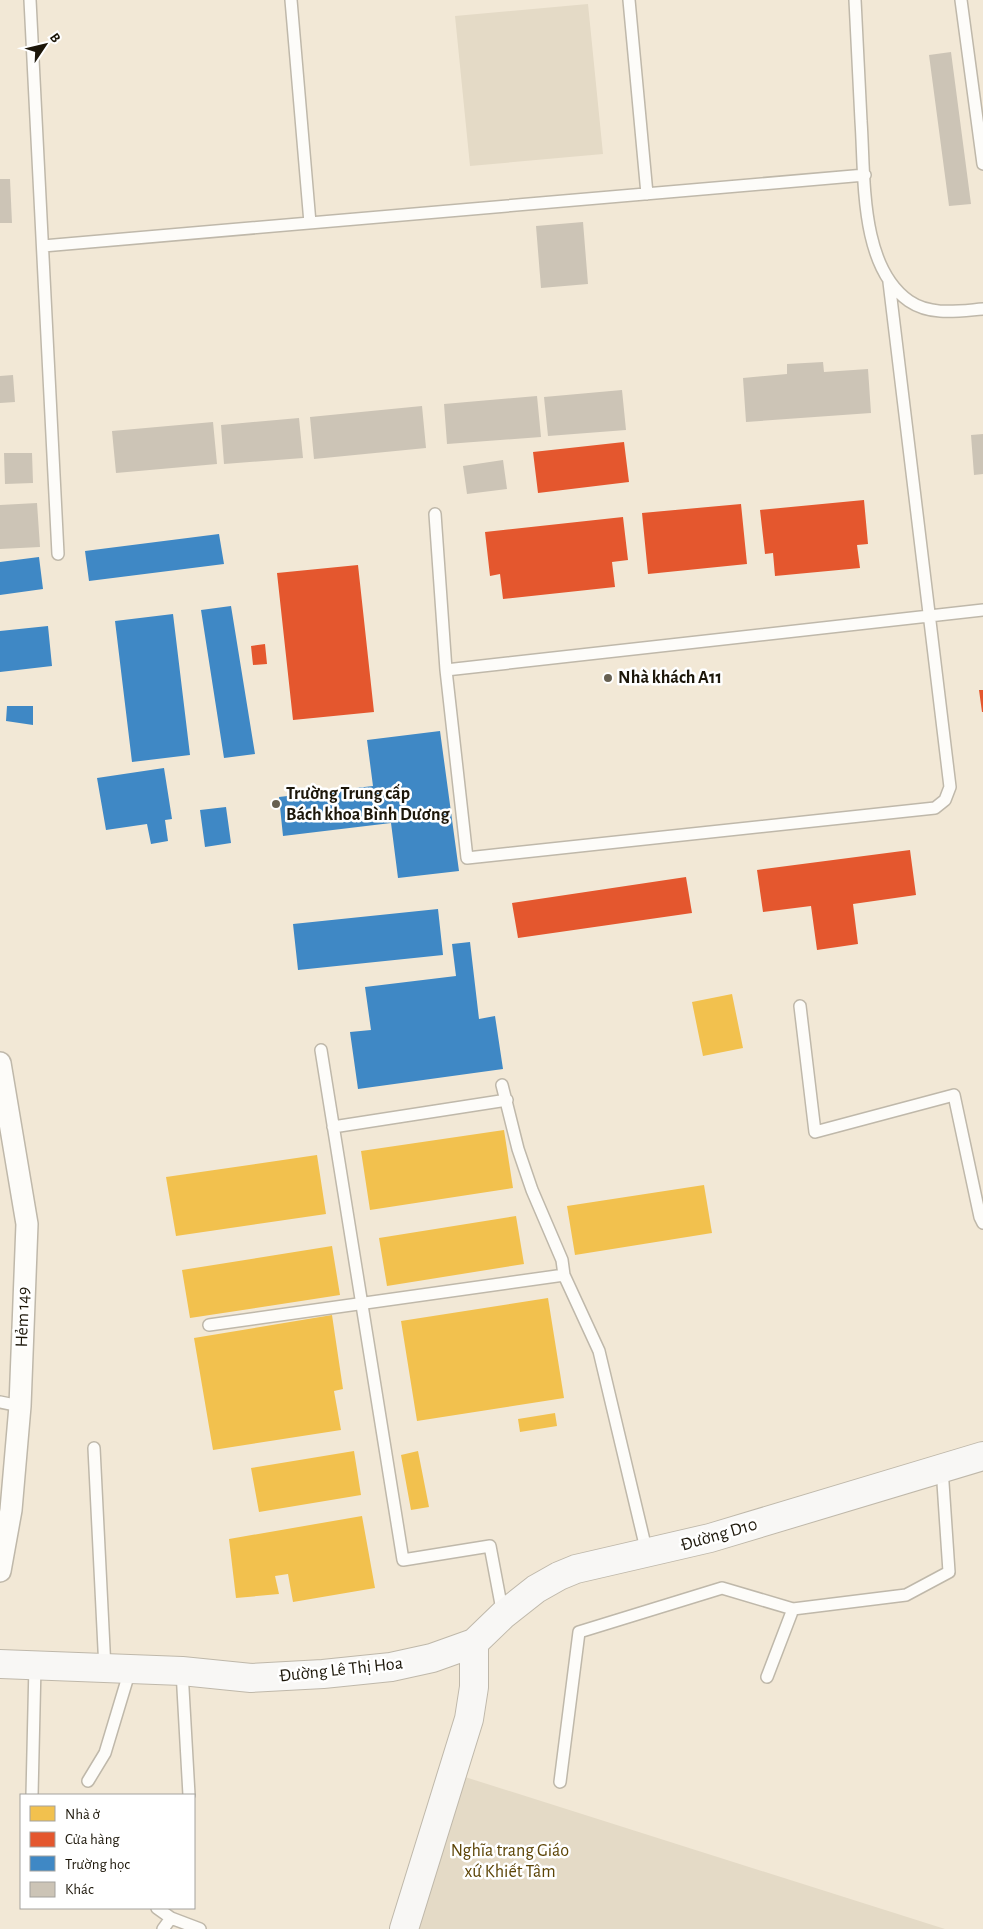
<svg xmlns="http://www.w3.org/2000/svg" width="983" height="1929" font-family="'Alegreya Sans',sans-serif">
  <rect width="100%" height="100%" fill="#f2e8d6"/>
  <path fill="#e4dac6" d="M588,4l15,150 -133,12 -15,-150z
    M465,1777l480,152h-526z"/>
  <path fill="#f2c14e" d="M732,994l11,54 -40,8 -11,-54z
    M504,1130l9,58 -143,22 -9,-59z
    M317,1155l9,59 -150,22 -10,-59z
    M704,1185l8,48 -137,22 -8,-49z
    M516,1216l8,48 -137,22 -8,-48z
    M332,1246l8,49 -150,23 -8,-48z
    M548,1298l16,100 -147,23 -16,-100z
    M332,1315l11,74 -9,2 7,39 -128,20 -19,-112z
    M555,1413l2,13 -37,6 -2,-13z
    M354,1451l7,44 -102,17 -8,-44z
    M418,1451l11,56 -18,3 -10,-55z
    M362,1516l13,72 -82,14 -5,-28 -13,2 4,18 -43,4 -7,-59z"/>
  <path fill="#e4572e" d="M624,442l5,40 -91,11 -5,-41z
    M864,500l4,44 -11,1 3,23 -85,8 -2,-23 -8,1 -5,-44z
    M741,504l6,60 -99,10 -6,-61z
    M623,517l5,43 -16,2 3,25 -112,12 -3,-25 -10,2 -5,-44z
    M358,565l16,147 -81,8 -16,-147z
    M265,644l2,20 -14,1 -2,-19z
    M979,690h4v22h-1z
    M910,850l6,45 -63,9 5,40 -41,6 -6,-44 -48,6 -6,-42z
    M686,877l6,36 -174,25 -6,-35z"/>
  <path fill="#3f88c5" d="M219,534l5,30 -135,17 -4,-30z
    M39,557l4,32 -43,6v-33z
    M231,606l24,148 -31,4 -23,-148z
    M173,614l17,141 -58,7 -17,-141z
    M48,626l4,40 -52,6v-41z
    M7,706h26v19l-27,-4z
    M440,731l19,140 -61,7 -7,-55 -108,13 -4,-39 94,-11 -6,-46z
    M164,768l8,51 -7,1 3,21 -17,3 -4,-20 -41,6 -9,-52z
    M226,807l5,36 -26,4 -5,-37z
    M438,909l5,46 -145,15 -5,-46z
    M470,942l9,77 16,-3 8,53 -145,20 -8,-57 21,-2 -6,-43 91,-11 -4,-32z"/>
  <path fill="#ccc4b6" d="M951,52l20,152 -22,2 -20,-151z
    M0,179h10l2,44h-12z
    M583,222l5,62 -47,4 -5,-62z
    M823,362l1,10 44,-3 3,44 -125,9 -3,-44 44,-4v-10z
    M13,375l2,27 -15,1v-27z
    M622,390l4,40 -78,6 -4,-39z
    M537,396l4,41 -94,7 -3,-40z
    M422,406l4,42 -112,11 -4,-42z
    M299,418l4,40 -79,6 -3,-39z
    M213,422l4,42 -101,9 -4,-42z
    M983,434v40l-9,1 -3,-40z
    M4,453h28l1,30 -28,1z
    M503,460l4,29 -40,5 -4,-28z
    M37,503l3,44 -40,2v-44z"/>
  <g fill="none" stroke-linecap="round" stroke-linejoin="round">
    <g stroke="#bfb8aa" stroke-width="14">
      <path id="lane" d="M30,0l28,554
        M291,0l19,223
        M629,0l18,194
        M855,0c2,40 4,81 6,121 4,55 -2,145 48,180 22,15 49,10 74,8
        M961,0l22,164
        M43,246l822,-71
        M435,514l11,156 21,188 468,-50 10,-8 5,-13 -61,-505
        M446,670l537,-60
        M800,1006l15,126 139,-37 26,122 3,6
        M321,1050l82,510 87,-14 13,69
        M502,1085l16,64 14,41 30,70 2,15 35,76 48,202
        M333,1127l174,-27
        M209,1325l355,-50
        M0,1402l20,4
        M94,1448l11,221
        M182,1671l7,124
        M767,1677l26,-68 113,-14 43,-23 -7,-104
        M88,1781l17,-28 25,-83
        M560,1782l19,-150 143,-44 71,21
        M32,1795l3,-130
        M157,1908l14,10
        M163,1929l8,-11 29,11"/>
    </g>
    <g stroke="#bfb8aa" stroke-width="24">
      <path id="street" d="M0,1063l27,161 -7,182 -9,104 -11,61"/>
    </g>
    <g stroke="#bfb8aa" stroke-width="30">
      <path id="secondary" d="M0,1664l182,7 69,7 72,-4 68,-7 41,-9 42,-15 29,-28 33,-26 23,-13 17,-7 134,-31 273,-82
        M404,1929l65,-210 5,-32v-44"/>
    </g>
    <use href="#lane" stroke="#fdfcf9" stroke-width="11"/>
    <use href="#street" stroke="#fdfcf9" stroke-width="21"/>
    <use href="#secondary" stroke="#f8f7f5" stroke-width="28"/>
  </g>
  <g fill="#676051" stroke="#fff" stroke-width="2">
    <circle cx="608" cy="678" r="5"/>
    <circle cx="276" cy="804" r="5"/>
  </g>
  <g text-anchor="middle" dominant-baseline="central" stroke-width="5" stroke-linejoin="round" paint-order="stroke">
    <g font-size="18" font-weight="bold" fill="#1c1609" stroke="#fff" text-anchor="start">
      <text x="618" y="678">Nhà khách A11</text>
      <text x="286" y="794">Trường Trung cấp<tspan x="286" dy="21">Bách khoa Bình Dương</tspan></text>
    </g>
    <g font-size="18" fill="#1c1609" stroke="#fff">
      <text transform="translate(23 1317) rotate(-88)">Hẻm 149</text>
      <text transform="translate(719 1535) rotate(-16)">Đường D10</text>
      <text transform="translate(341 1670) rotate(-6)">Đường Lê Thị Hoa</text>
    </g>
    <g font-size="18" fill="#5c4406" stroke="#fff">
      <text x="510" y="1851">Nghĩa trang Giáo<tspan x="510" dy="21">xứ Khiết Tâm</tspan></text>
    </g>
  </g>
  <rect x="20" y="1794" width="175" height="115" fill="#ffffff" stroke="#a4a29d"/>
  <rect x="30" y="1806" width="25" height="15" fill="#f2c14e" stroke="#a4a29d"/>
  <text x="65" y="1819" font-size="15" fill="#1c1609">Nhà ở</text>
  <rect x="30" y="1832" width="25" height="15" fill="#e4572e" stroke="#a4a29d"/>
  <text x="65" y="1844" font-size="15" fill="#1c1609">Cửa hàng</text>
  <rect x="30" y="1856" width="25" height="15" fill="#3f88c5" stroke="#a4a29d"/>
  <text x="65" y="1869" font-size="15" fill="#1c1609">Trường học</text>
  <rect x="30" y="1882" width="25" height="15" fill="#ccc4b6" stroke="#a4a29d"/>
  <text x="65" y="1894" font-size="15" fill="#1c1609">Khác</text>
  <g transform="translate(45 45) rotate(55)" stroke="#ffffff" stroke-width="4" paint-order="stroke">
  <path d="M0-4L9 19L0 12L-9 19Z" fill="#1c1609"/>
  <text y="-8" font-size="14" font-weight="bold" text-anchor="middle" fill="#1c1609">B</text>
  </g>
</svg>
